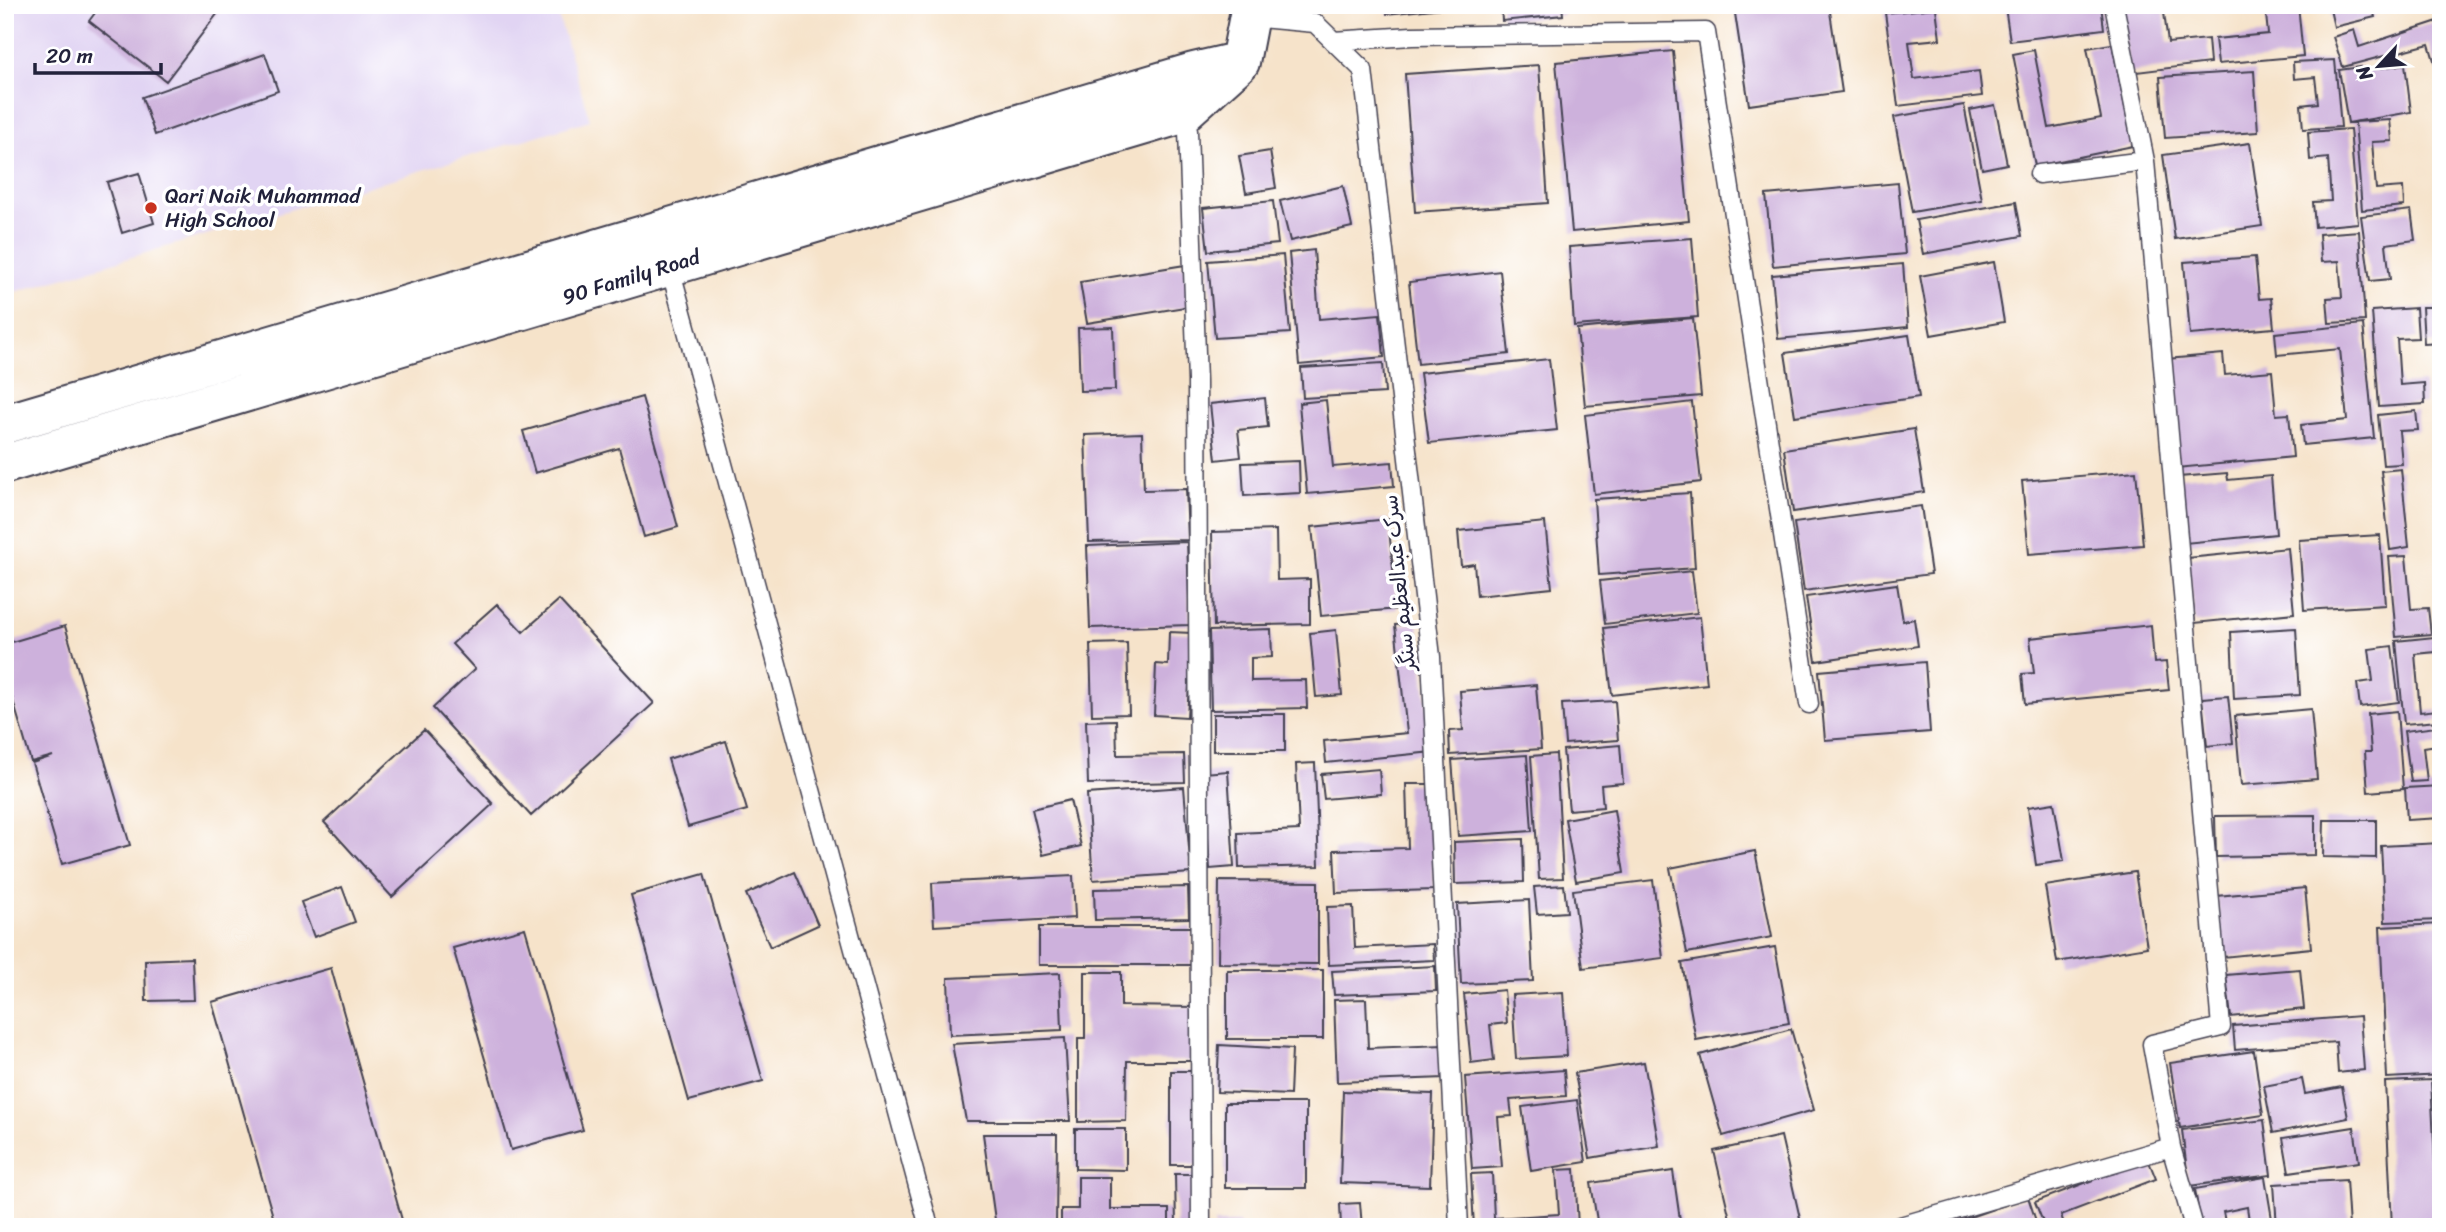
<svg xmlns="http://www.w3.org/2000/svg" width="2446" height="1232" font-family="Sriracha,'Playpen Sans Arabic',sans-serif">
  <rect width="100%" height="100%" fill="#fff"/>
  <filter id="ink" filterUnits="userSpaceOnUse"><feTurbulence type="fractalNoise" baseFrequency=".0143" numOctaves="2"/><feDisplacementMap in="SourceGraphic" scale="14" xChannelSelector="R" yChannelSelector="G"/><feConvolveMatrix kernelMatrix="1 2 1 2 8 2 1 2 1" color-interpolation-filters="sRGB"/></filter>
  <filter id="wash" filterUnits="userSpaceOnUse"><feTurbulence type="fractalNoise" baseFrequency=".00686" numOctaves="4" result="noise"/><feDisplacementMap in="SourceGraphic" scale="28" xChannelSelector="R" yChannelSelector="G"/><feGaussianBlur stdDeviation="1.57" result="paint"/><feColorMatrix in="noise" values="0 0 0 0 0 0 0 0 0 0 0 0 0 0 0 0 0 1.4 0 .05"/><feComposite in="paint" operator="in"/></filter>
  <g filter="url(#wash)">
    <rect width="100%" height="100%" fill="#f6e3ca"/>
    <path fill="#e1d4f3" d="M5,5h550l35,115 -585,175z"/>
    <g id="blocks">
      <path fill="#cdb1dc" d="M101,5h123l-58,76 -77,-60z
        M1386,5h65v2l-64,7z
        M1501,5h61l1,10 -61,6z
        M1749,5h80l13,87 -93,13 -15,-98z
        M2022,5h79l3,24 -94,12 -5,-34z
        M2121,5h42l5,38 40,-4 2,24 -81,10z
        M2265,5h33l5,51 -85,8 -3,-25 53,-5z
        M2329,5h43l3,12 -41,10z
        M1936,8l4,31 -31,3 5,37 65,-8 3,25 -84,10 -13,-93z
        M2441,20v46l-5,1 -7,-23 -86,23 -10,-30 21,-7 5,17z
        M2112,44l21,102 -98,20 -22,-112 21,-4 15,78 52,-10 -14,-70z
        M1673,51l16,170 -117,11 -16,-170z
        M265,54l13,37 -123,44 -13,-38z
        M2335,60l6,67 -38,2 -2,-24 17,-2 -3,-26 -21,2 -1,-17z
        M2405,64l6,48 -63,11 -9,-53 22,-3v4z
        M1539,65l9,138 -133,9 -10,-138z
        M2254,71l4,61 -93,6 -5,-61z
        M1964,105l18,95 -70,12 -18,-95z
        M1995,105l12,59 -25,5 -12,-59z
        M2390,120l2,21 -20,1 4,47 27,-2 1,19 -42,4 -7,-88z
        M2350,129l8,94 -43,4 -2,-25 18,-1 -3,-43 -18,2 -2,-28z
        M2250,143l12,83 -87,13 -12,-84z
        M1270,151l6,37 -30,5 -7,-37z
        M139,173l15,50 -32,10 -15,-51z
        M1898,183l7,71 -132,12 -7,-71z
        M1343,186l9,41 -62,14 -10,-40z
        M1273,201l5,43 -70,7 -5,-43z
        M2016,202l6,34 -99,18 -7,-34z
        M2411,210l4,30 -29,4 4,35 -20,2 -9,-65z
        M2359,231l6,90 -36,2 -2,-25 15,-1 -3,-36 -18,1 -2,-28z
        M1692,238l6,79 -124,9 -5,-79z
        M1314,250l5,69 61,-5 4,43 -85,8 -10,-112z
        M1283,255l7,78 -75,5 -7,-77z
        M2255,257l4,42 12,-1 3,30 -84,7 -6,-73z
        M1994,262l10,60 -73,13 -11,-59z
        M1903,264l5,63 -130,12 -6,-64z
        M1185,265l6,41 -104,17 -7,-41z
        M1500,271l9,83 -91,10 -9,-82z
        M2422,307h19v36l-17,1z
        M2416,308l2,30 -21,1 3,46 24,-2 1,21 -46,3 -7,-96z
        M1693,318l8,78 -116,10 -8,-77z
        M2363,324l11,114 -71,7 -2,-20 46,-5 -7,-71 -63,6 -2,-22z
        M1113,327l2,63 -35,1 -2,-63z
        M1909,335l10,62 -124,19 -10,-63z
        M2223,354l2,21 47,-4 4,44 13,-1 4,43 -116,11 -10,-109z
        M1549,359l8,71 -128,13 -9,-70z
        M1383,363l2,30 -82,5 -2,-30z
        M642,397l36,130 -34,10 -25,-89 -84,25 -12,-42z
        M1265,398l3,29 -30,3 3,27 -25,3 -6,-56z
        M1326,400l7,67 59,-5 2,24 -87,8 -8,-91z
        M1692,402l9,80 -107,12 -9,-79z
        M2416,411l2,19 -19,1 3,33 -19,1 -5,-50z
        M1914,429l10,63 -131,20 -9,-63z
        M1142,433l2,57 42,-1 2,51 -99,2 -4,-107z
        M1299,461l1,32 -56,3 -2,-33z
        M2401,469l8,78 -19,3 -9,-79z
        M2136,471l7,74 -114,9 -7,-73z
        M2227,473l1,7 43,-4 5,58 -91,9 -6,-66z
        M1690,493l5,75 -96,7 -5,-76z
        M1921,506l10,68 -127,17 -10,-68z
        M1388,519l9,90 -76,7 -9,-89z
        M1545,522l7,66 -75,8 -3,-32 -13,2 -3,-35z
        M1276,530l1,50 33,-1v45l-96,2 -2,-94z
        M2380,535l5,70 -81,5 -5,-70z
        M1187,542l3,83 -100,3 -3,-82z
        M2288,548l6,65 -99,10 -7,-65z
        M2406,556l5,53 17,-1 3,26 -35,3 -7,-80z
        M1692,571l5,42 -92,11 -5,-43z
        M1897,584l6,37 11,-2 4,27 -102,15 -10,-64z
        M559,600l95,103 -123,113 -98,-108 42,-39 -23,-25 45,-40 26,28z
        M1700,617l7,67 -95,11 -8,-67z
        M1418,623l14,129 -106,11 -2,-22 83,-8 -12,-108z
        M2151,625l3,38 12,-1 3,28 -144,14 -3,-30 12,-1 -4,-35z
        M65,626l65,219 -68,19 -30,-101 21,-7 -22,6 -26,-89v-29z
        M2296,628l4,67 -66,4 -3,-67z
        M1271,629l1,28 -21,1v23l55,-1 1,28 -96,2 -2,-79z
        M1336,630l6,65 -26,2 -6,-64z
        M1169,632l23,1 -5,84 -33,-2 2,-51 12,1z
        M2434,637l2,15 -21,2 5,58 17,-2 1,11 -34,3 -8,-83z
        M1127,643l2,71 -37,1 -2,-71z
        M2392,646l7,56 -39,5 -3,-24 16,-2 -4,-32z
        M1925,662l5,70 -105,8 -6,-69z
        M1536,685l5,64 -91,6 -1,-24 14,-1 -3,-39z
        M2228,696l5,47 -26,3 -5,-48z
        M1615,701l3,39 -53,4 -3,-40z
        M2311,709l6,70 -76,6 -6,-69z
        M2397,711l6,78 -35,3 -3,-40h6l-3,-38z
        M1213,714h72v37h-72z
        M1116,720l1,35 67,-1 1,28 -97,2 -2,-63z
        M2436,727l2,18 -15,2 4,34 -16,1 -7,-51z
        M424,730l69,74 -101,93 -68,-75z
        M726,741l21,69 -59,17 -20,-68z
        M1620,745l3,38 -22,2 2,22 -34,3 -6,-60z
        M1556,754l7,124 -24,1 -8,-123z
        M1527,755l5,76 -74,5 -6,-76z
        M1315,763l4,103 -80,2 -1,-35 61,-3 -3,-66z
        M1379,769l2,25 -57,5 -3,-25z
        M1228,771l6,96 -24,2 -6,-96z
        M1406,784h25l3,106 -98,3 -2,-43 74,-2z
        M2441,786v32l-34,2 -2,-32z
        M1184,787l7,86 -98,7 -6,-86z
        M1070,800l11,46 -38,9 -11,-46z
        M2054,803l10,58 -28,4 -8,-58z
        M1614,810l10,63 -48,8 -11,-62z
        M2315,815v40l-99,2 -1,-41z
        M2324,820h52v38l-53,-1z
        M1523,839l1,43 -69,2 -1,-42z
        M2441,843v77l-56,2 -4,-76z
        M1755,851l17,86 -85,16 -17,-85z
        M795,872l23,53 -48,22 -24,-53z
        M2135,872l12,75 -90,15 -12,-76z
        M704,874l59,207 -74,20 -58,-206z
        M1073,876l2,42 -141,8 -2,-43z
        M1653,880l10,78 -80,10 -10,-78z
        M1219,881l99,1v82l-100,-1z
        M1564,885l3,27 -30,2 -3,-27z
        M342,887l13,35 -41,15 -13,-35z
        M1188,887l1,31 -94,2 -1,-31z
        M2305,888l6,60 -88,9 -6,-61z
        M1529,900l4,81 -72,3 -4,-80z
        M1353,906l2,42 78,-4 1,16 -105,5 -2,-58z
        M2441,924v151l-54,3 -7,-151z
        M1039,927h152v38h-152z
        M525,928l58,202 -72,20 -58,-202z
        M1775,947l14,76 -93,17 -14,-77z
        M192,958l2,42 -48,1 -1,-41z
        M1435,966l1,25 -102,4 -2,-24z
        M331,968l73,259h-128l-64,-225z
        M2300,969l4,40 -73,8 -5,-42z
        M1227,970h96v69h-96z
        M1085,972h36v34l75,1 1,54h-70l-1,60 -48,1v-84h7z
        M1060,973l2,57 -112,5 -2,-57z
        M1504,990l3,33 -17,2 4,35 -23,3 -7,-69z
        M1563,992l4,64 -51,3 -4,-64z
        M1366,999l2,49 76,-3 1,33 -108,4 -3,-82z
        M2360,1016l4,54 -26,3 -2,-31 -101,8 -2,-24z
        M1791,1029l23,81 -91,26 -23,-81z
        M1065,1038l5,83h-104l-14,-77z
        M1219,1045l73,4 -2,46 -73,-3z
        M2254,1051l9,64 -83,13 -10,-65z
        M1644,1062l15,84 -69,12 -15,-85z
        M1564,1070l2,26 -56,4 2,16 -14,1 4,50 -30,2 -7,-92z
        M1171,1071h26l1,94h-27z
        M2302,1079l3,15 37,-7 6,31 -75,15 -9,-47z
        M2431,1080l7,147h-46l-7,-145z
        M1343,1091l90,3 -3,92 -90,-3z
        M1577,1100l9,62 -55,9 -9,-64z
        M1225,1103h81v85h-81z
        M2264,1120l7,55 -82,11 -7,-56z
        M2354,1127l5,35 -70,10 -6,-34z
        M1075,1129h51v41l-51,-1z
        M983,1134h74l-1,93h-60z
        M1781,1136l21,91h-70l-18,-76z
        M2148,1159l8,20 -95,36 4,12h-20l-10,-25z
        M1575,1169l3,58h-104l-3,-53 21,-1 2,45 65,-4 -3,-44z
        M1673,1171l8,56h-83l-7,-44z
        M1175,1174h20v53h-19z
        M1078,1177h32v32h59v18h-108v-18h17z
        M2265,1177l8,48 -23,2 -3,-20 -24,5 3,15h-25l-6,-38z
        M2346,1180l3,47h-72l-3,-43z
        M2028,1197l10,30h-87l-1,-3z
        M1360,1203l2,24h-21l-1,-23z
        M1214,1223h26v4h-25z"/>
    </g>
  </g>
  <g filter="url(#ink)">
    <use href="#blocks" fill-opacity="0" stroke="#423f50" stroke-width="2"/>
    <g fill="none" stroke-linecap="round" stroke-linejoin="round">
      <g stroke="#423f50" stroke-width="21">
        <path id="lane" d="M2114,5l31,156
          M1248,17l67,6 48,47 68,587 28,570
          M1333,41l79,-5 294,-4 103,672
          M1182,111l6,20 9,250 4,846
          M2039,174l106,-13 76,866 -69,17 19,103 23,80
          M669,264l260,963
          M1897,1227l274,-80"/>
      </g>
      <g stroke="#423f50" stroke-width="42">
        <path id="secondary" d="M5,424l1189,-352 43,-10
          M5,464l1177,-350 58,-52 11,-57"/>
      </g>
      <use href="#lane" stroke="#fff" stroke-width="18"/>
      <use href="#secondary" stroke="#fff" stroke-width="38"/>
    </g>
  </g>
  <circle fill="#c8321e" stroke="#fff" stroke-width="2.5" cx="151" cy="208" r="7"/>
  <g text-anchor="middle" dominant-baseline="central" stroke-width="7" stroke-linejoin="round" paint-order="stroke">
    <g font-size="21" fill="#22223b" stroke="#fff" text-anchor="start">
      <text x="165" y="196">Qari Naik Muhammad<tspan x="165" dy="24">High School</tspan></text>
    </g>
    <g font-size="21" fill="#22223b" stroke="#fff">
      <text transform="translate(631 277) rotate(-17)">90 Family Road</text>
      <text transform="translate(1399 583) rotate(-96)">سرک عبدالعظیم سنگر</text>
    </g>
  </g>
  <rect width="2446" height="1232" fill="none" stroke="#fff" stroke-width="28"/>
  <g transform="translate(2379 66) rotate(244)" stroke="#ffffff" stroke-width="5" paint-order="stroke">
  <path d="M0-5L12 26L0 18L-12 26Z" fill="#22223b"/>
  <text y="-10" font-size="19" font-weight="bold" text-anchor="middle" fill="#22223b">N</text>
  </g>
  <path d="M35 63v10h126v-10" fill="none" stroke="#22223b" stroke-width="3.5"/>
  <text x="46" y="63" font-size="21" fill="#22223b" stroke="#ffffff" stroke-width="5" paint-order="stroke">20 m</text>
</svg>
